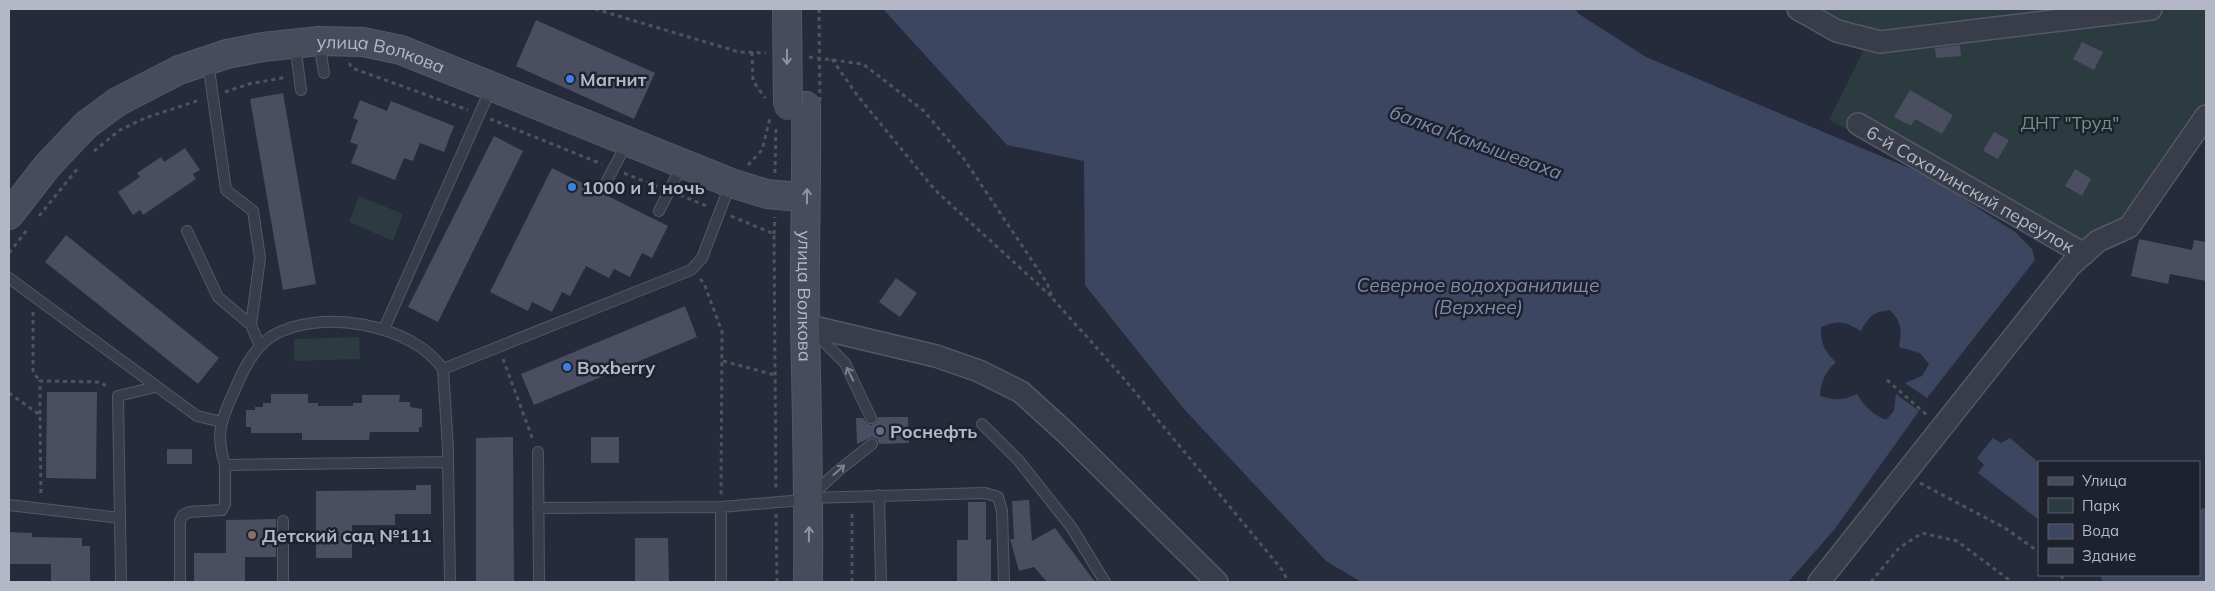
<svg xmlns="http://www.w3.org/2000/svg" width="2215" height="591" font-family="Mulish,sans-serif">
  <rect width="100%" height="100%" fill="#252b3a"/>
  <path fill="#2b3b3f" d="M1802,9h404v114l-62,91 -74,47 -86,-63 -155,-78 38,-77z
    M359,196l44,18 -10,27 -44,-19z
    M359,337l1,22 -66,2v-22z"/>
  <path fill="#3d4661" d="M883,9h692l4,5 67,43 282,119 87,56 17,17 3,11 -108,138 -22,-15 17,-7 7,-12 -9,-11 -21,-6c3,-17 3,-24 -9,-37 -17,2 -21,6 -29,21 -17,-10 -22,-11 -40,-4 0,17 3,24 15,35 -11,10 -15,19 -16,34 14,4 23,5 37,-2 8,13 15,20 29,26l8,-9 2,-17 23,17 -85,119 -46,52h-427l-35,-21 -143,-153 -98,-123 -1,-124 -77,-16z
    M1993,438l8,5 9,-5 29,25v57l-61,-47 6,-8 -7,-7z
    M2206,507v75h-103l-3,-7h99v-65z"/>
  <path fill="#4a4e60" d="M536,20l119,53 -21,46 -118,-53z
    M2082,42l21,10 -9,18 -21,-11z
    M1960,45l1,11 -25,2 -1,-10z
    M1910,90l43,25 -11,19 -27,-15 -4,7 -17,-9z
    M283,93l33,191 -33,6 -33,-191z
    M360,100l27,11 4,-10 63,25 -10,26 -24,-9 -7,18 -9,-3 -9,22 -44,-17 7,-18 -8,-3 8,-22 -5,-2z
    M1994,132l15,8 -11,19 -15,-8z
    M494,136l29,15 -85,171 -30,-15z
    M185,148l15,22 -7,4 3,5 -53,36 -3,-5 -7,5 -15,-23 22,-15 -3,-4 24,-16 3,5z
    M552,168l116,58 -16,32 -10,-5 -12,24 -16,-8 -5,9 -23,-12 -16,30 -8,-4 -10,20 -20,-10 -4,9 -38,-19z
    M2075,169l16,10 -9,17 -17,-10z
    M66,235l153,123 -21,26 -153,-122z
    M2139,239l53,11 2,-10 12,2v39l-36,-7 -2,10 -37,-8z
    M896,278l21,15 -17,24 -21,-15z
    M685,306l12,31 -163,68 -13,-31z
    M47,392h50l-1,87 -50,-1z
    M271,394h37v9h10v3h35v-3h9v-8h38l-1,7h11v5l12,2v18h-3v5h-49l-1,8h-67v-7h-51v-6h-5v-17h9v-3h8v-4h8z
    M878,417h30l1,26 -30,1 -2,-5 -5,-2 -15,7 -1,-26h7l4,5 4,2 5,-3z
    M513,437l1,145h-38v-144z
    M591,437h28v26h-28z
    M167,449h25v15h-25z
    M416,485h15v29h-36v11h-43v33h-36v-67l100,-1z
    M1029,500l3,41 23,-13 40,54h-48l-13,-15 -15,4 -9,-32h4l-2,-38z
    M968,502h18v38l5,-1v43h-34v-42h11z
    M276,519v38h-31v25h-51v-29h32v-33z
    M9,532l23,1v4l50,1v8h8v36h-39v-18h-42z
    M635,538h33l1,44h-34z"/>
  <g fill="none" stroke-linecap="round" stroke-linejoin="round">
    <g stroke="#545865" stroke-width="12">
      <path id="lane" d="M319,42l5,31
        M295,44l6,46
        M208,62l18,128 27,21 7,47 -9,67
        M604,186l23,-43
        M659,211l23,-46
        M187,231l31,66 33,28 9,21
        M9,278l188,138 25,6
        M384,329l107,-241
        M814,332l31,31 26,55
        M443,369l248,-99 11,-12 28,-73
        M982,424l37,37 53,67 33,54
        M538,452l1,130
        M448,462l-223,3c-9,-29 -5,-43 7,-69 9,-21 20,-47 40,-60 47,-28 139,-13 171,33l5,80v13l2,120
        M812,495l27,-25 33,-26
        M879,495l2,87
        M809,498l176,-5 13,4 4,14 2,71
        M9,505l111,13
        M538,508l183,-1
        M283,521v61
        M121,582l-3,-186 37,-9
        M180,582v-61l3,-6 6,-3 33,-2 3,-6v-39
        M721,582v-75l70,-6"/>
    </g>
    <g stroke="#545865" stroke-width="24">
      <g id="street">
        <path d="M1798,9l39,22 43,11 271,-33"/>
        <path id="s1" d="M1858,124l226,130"/>
        <path d="M805,325l131,31 43,15 42,21 44,40 152,150"/>
        <path d="M1819,582l251,-316 28,-25 31,-14 77,-111"/>
      </g>
    </g>
    <g stroke="#545865" stroke-width="30">
      <g id="secondary">
        <path id="s2" d="M806,106c1,74 -2,147 -1,221 2,85 4,170 3,255"/>
        <path id="s3" d="M9,215l39,-50 38,-40 31,-23 62,-32 48,-16 36,-7 56,-6 44,1 38,8 330,133 36,11 22,2"/>
      </g>
    </g>
    <path stroke="#49565c" stroke-width="3" stroke-dasharray="4 4" stroke-linecap="butt" d="M595,9l144,43 27,1
      M752,52l1,29 12,17
      M809,57l54,7 61,47 40,48 83,124 6,16 67,75 163,197 5,11
      M832,59l25,36 78,95 118,108
      M349,63l3,5 116,42
      M225,92l24,-8 38,-7
      M490,119l112,45
      M94,151l26,-21 25,-12 55,-18
      M748,165l14,-15 8,-32
      M624,173l34,14
      M775,173l1,-48
      M680,195l29,12
      M39,216l39,-48
      M731,216l43,18 2,257
      M774,234l1,-17
      M9,253l18,-23
      M700,279l4,4 18,49 -1,163
      M33,312v60l7,9
      M503,359l30,81
      M723,361l52,14
      M1887,380l41,36
      M9,393l31,22 1,82
      M40,414v-33l61,1 7,6
      M1920,483l85,45 34,24
      M776,514l1,68
      M2061,575l4,7
      M852,582v-72
      M1871,582l28,-34 23,-15 35,8 55,41"/>
    <use href="#lane" stroke="#393d4a" stroke-width="10"/>
    <use href="#street" stroke="#393d4a" stroke-width="21"/>
    <use href="#secondary" stroke="#474c5d" stroke-width="28"/>
    <g stroke="#545865" stroke-width="30" stroke-linecap="butt">
      <path id="secondary-bridge" d="M787,9l1,97"/>
    </g>
    <path stroke="#49565c" stroke-width="3" stroke-dasharray="4 4" stroke-linecap="butt" d="M819,9l1,97"/>
    <use href="#secondary-bridge" stroke="#474c5d" stroke-width="28"/>
  </g>
  <defs><path id="oneway-shaft" d="M-6 0H5M1.5-3L5.5 0L1.5 3" fill="none" stroke-width="1.6" stroke-linecap="round" stroke-linejoin="round" transform="scale(1.25)"/></defs>
  <g stroke="#8e92a1">
    <use href="#oneway-shaft" transform="translate(787 57) rotate(90)"/>
    <use href="#oneway-shaft" transform="translate(807 196) rotate(-90)"/>
    <use href="#oneway-shaft" transform="translate(809 534) rotate(-89)"/>
  </g>
  <g stroke="#7d818e">
    <use href="#oneway-shaft" transform="translate(850 374) rotate(-116)"/>
    <use href="#oneway-shaft" transform="translate(839 470) rotate(-41)"/>
  </g>
  <g fill="#3f7fe0" stroke="#1e222f" stroke-width="2">
    <circle cx="570" cy="79" r="5"/>
    <circle cx="572" cy="187" r="5"/>
    <circle cx="567" cy="367" r="5"/>
  </g>
  <circle fill="#5c6f8a" stroke="#1e222f" stroke-width="2" cx="880" cy="431" r="5"/>
  <circle fill="#8d6e63" stroke="#1e222f" stroke-width="2" cx="252" cy="535" r="5"/>
  <g text-anchor="middle" dominant-baseline="central" stroke-width="5" stroke-linejoin="round" paint-order="stroke">
    <g font-size="18" fill="#b4b8c6" stroke="#1e222f">
      <text stroke="none"><textPath href="#s3" startOffset="434">улица Волкова</textPath></text>
      <text stroke="none"><textPath href="#s1" startOffset="130">6-й Сахалинский переулок</textPath></text>
      <text stroke="none"><textPath href="#s2" startOffset="190">улица Волкова</textPath></text>
    </g>
    <g font-size="18" font-weight="bold" fill="#b4b8c6" stroke="#1e222f" text-anchor="start">
      <text x="580" y="79">Магнит</text>
      <text x="582" y="187">1000 и 1 ночь</text>
      <text x="577" y="367">Boxberry</text>
      <text x="890" y="431">Роснефть</text>
      <text x="262" y="535">Детский сад №111</text>
    </g>
    <g font-size="18" fill="#6e947d" stroke="#1e222f">
      <text x="2070" y="122">ДНТ "Труд"</text>
    </g>
    <g font-size="19" font-style="italic" fill="#7f8aaa" stroke="#1e222f">
      <text transform="translate(1476 142) rotate(20)">балка Камышеваха</text>
      <text x="1478" y="285">Северное водохранилище<tspan x="1478" dy="22">(Верхнее)</tspan></text>
    </g>
  </g>
  <rect width="2215" height="591" fill="none" stroke="#b4b8c6" stroke-width="20"/>
  <rect x="2038" y="461" width="162" height="115" fill="#1e222f" stroke="#5a5e6b"/>
  <rect x="2048" y="477" width="25" height="8" fill="#474c5d" stroke="#5a5e6b"/>
  <text x="2082" y="486" font-size="15" fill="#b4b8c6">Улица</text>
  <rect x="2048" y="498" width="25" height="15" fill="#2b3b3f" stroke="#5a5e6b"/>
  <text x="2082" y="511" font-size="15" fill="#b4b8c6">Парк</text>
  <rect x="2048" y="524" width="25" height="15" fill="#3d4661" stroke="#5a5e6b"/>
  <text x="2082" y="536" font-size="15" fill="#b4b8c6">Вода</text>
  <rect x="2048" y="548" width="25" height="15" fill="#4a4e60" stroke="#5a5e6b"/>
  <text x="2082" y="561" font-size="15" fill="#b4b8c6">Здание</text>
</svg>
